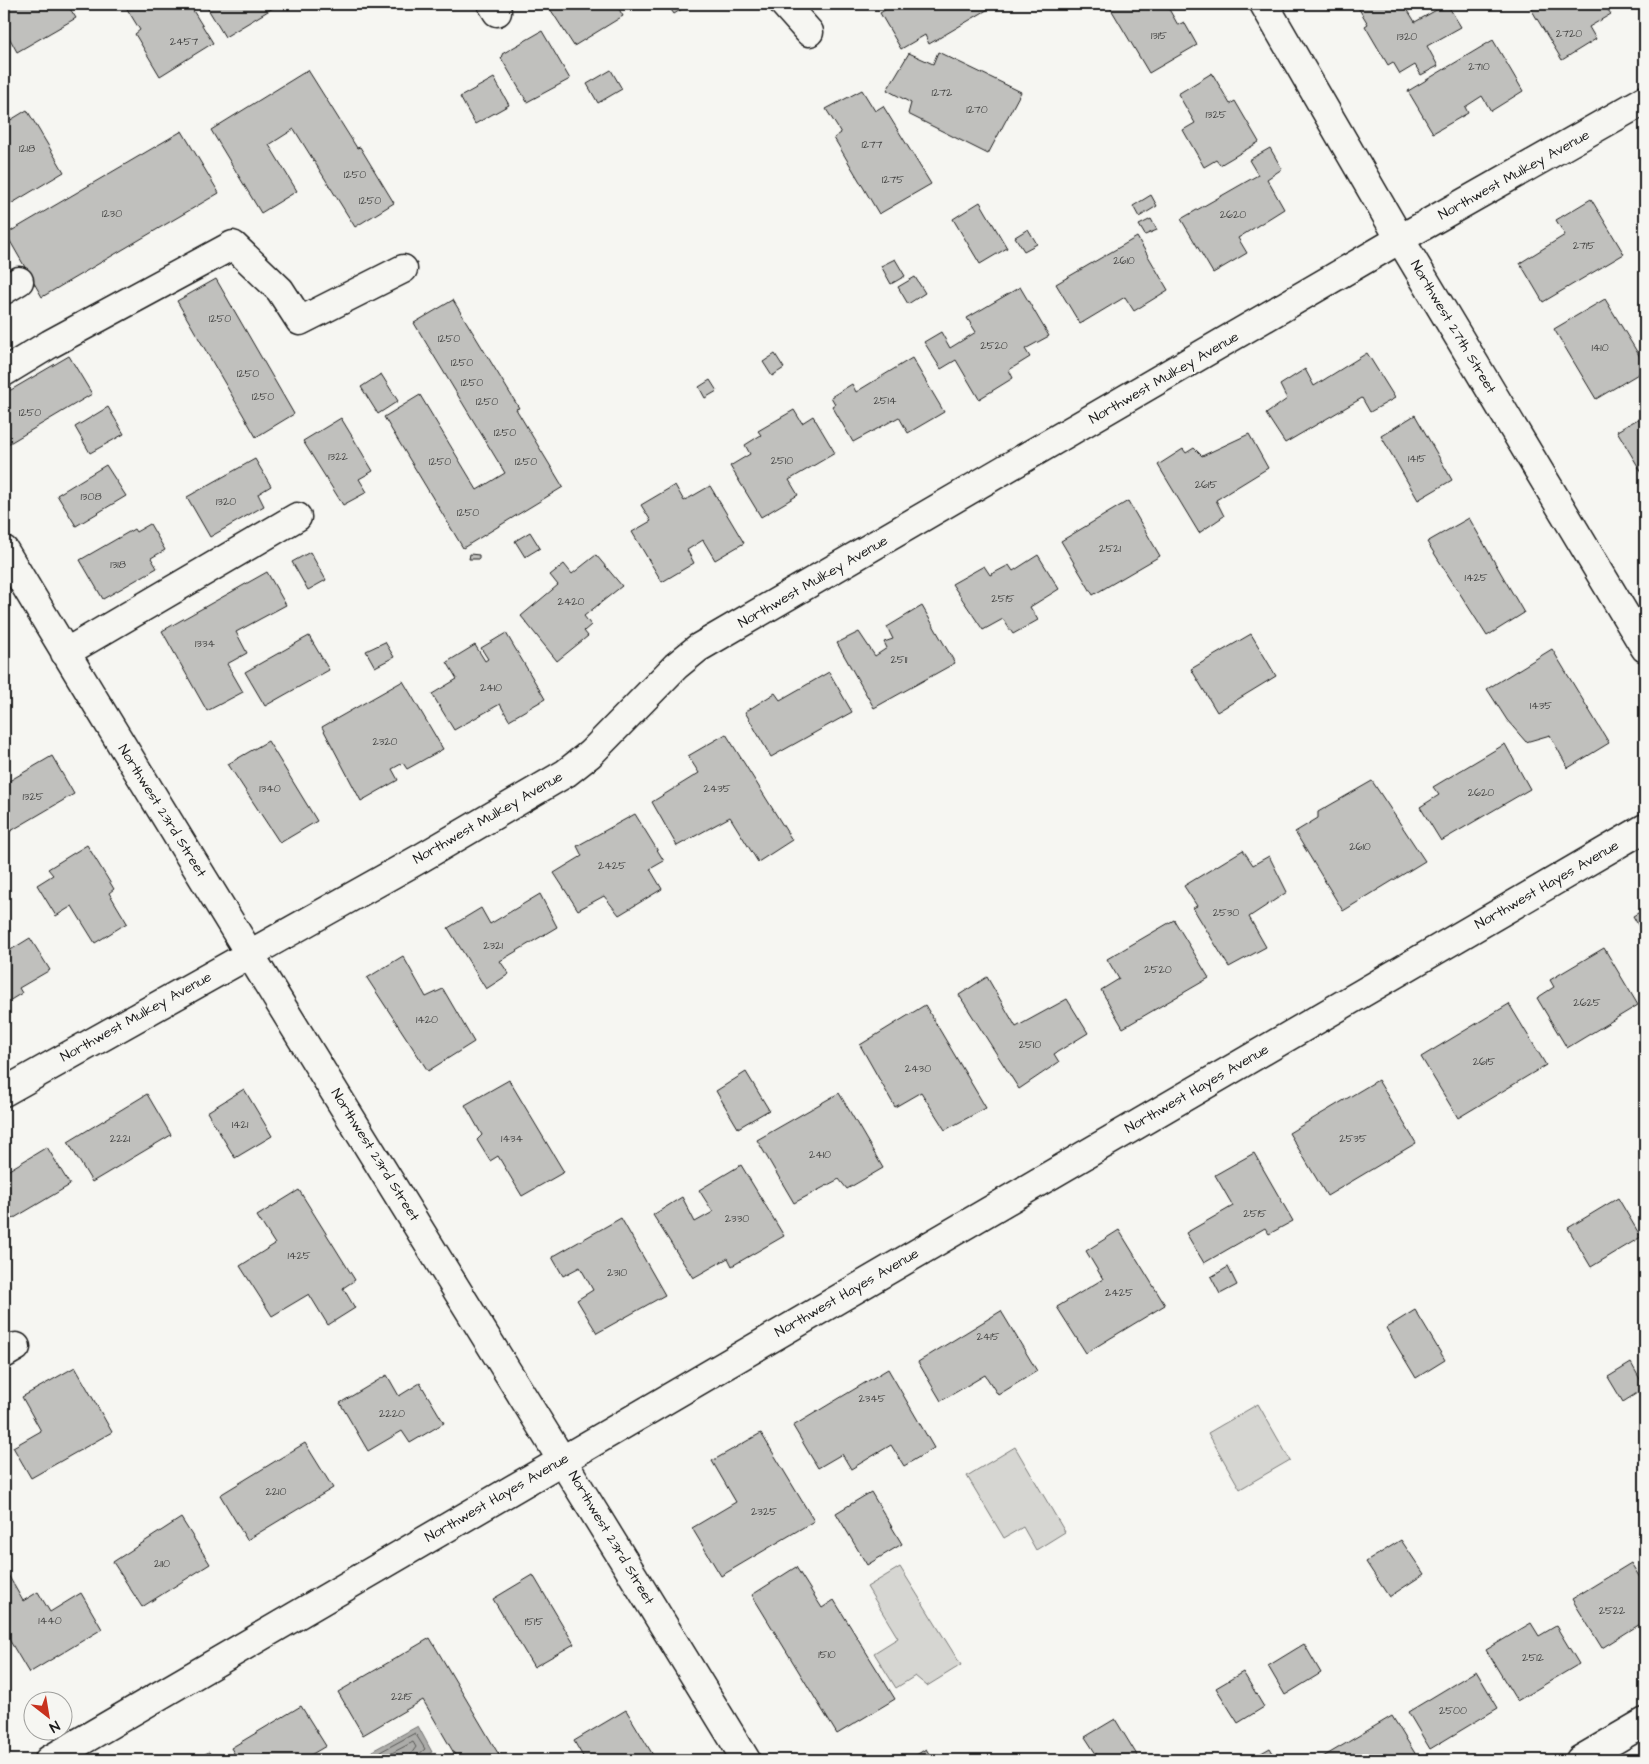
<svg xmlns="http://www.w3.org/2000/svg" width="1649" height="1764" font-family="'Architects Daughter',sans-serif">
  <rect width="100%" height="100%" fill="#f6f6f2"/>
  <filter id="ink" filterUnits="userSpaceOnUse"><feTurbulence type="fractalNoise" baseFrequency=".02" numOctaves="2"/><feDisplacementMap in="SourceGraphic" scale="10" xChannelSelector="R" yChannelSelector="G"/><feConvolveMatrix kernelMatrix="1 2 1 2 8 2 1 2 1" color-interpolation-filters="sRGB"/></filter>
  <g filter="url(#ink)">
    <path fill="#d6d6d2" stroke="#797977" d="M1258,1404l32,56 -50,29 -32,-56z
      M1015,1447l50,85 -29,18 -13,-23 -19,11 -37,-62z
      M900,1567l61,98 -34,21 -12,-10 -19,12 -22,-35 24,-15 -31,-51z"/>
    <path fill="#acaca9" stroke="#727271" d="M418,1726l14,26 -14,8h-41l-5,-9z"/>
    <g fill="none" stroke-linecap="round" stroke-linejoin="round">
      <path stroke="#565654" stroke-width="1" d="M381,1760l-1,-8 35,-19 10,16 -7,6 -1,5
        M387,1760l1,-5 25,-13 3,5 -5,7 -1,6"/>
    </g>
    <path fill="#c0c0bd" stroke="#1c1c1c" d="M4,4h63l9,14 -59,34 -13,-24z
      M124,4h65l24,39 -53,33 -25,-42 5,-4z
      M205,4h73v1l-53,32z
      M547,4h69l7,12 -49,30z
      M667,4h23l-16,10z
      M894,4h103l-68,40 -4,-9 -24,14 -21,-36z
      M1108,4h58l12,21 6,-3 13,23 -48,28z
      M1356,4h48l11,18 32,-18 14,23 -34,19 11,20 -17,9 -6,-10 -15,9 -7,-12 -5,3 -23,-39 3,-2z
      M1528,4h92l-12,6 3,4 -22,13 7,12 -34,21z
      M542,31l28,48 -43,23 -26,-44 2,-2 -1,-2z
      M1493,40l30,51 -32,20 -9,-15 -17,11 3,6 -35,20 -25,-42z
      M938,52l83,40 -33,62 -80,-40 3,-11 -24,-13 22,-37 24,11z
      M308,70l49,78 3,-1 34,56 -39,24 -61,-98 -25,16 28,46 -36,22 -50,-83z
      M611,70l11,19 -24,14 -11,-19z
      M1212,73l18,31 5,-3 24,41 -39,23 -4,-5 -12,7 -21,-37 12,-7 -17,-29z
      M494,78l15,27 -34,19 -15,-27z
      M862,90l13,21 8,-5 48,78 -52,30 -45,-76 7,-5 -15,-24z
      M27,110l37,62 -60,36v-84z
      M182,131l37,62 -177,104 -36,-63z
      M1270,148l12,21 -15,10 17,30 -46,29 9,15 -34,20 -32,-54 77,-44 -9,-15z
      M1151,195l6,11 -18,11 -6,-11z
      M1591,199l33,55 -81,48 -23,-39 45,-28 -9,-15z
      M980,202l27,46 -27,16 -27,-45z
      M1151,219l6,11 -12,5 -6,-10z
      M1028,229l9,15 -13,7 -9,-14z
      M1137,237l31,53 -34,21 -9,-14 -45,27 -24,-40z
      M895,259l10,17 -14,8 -10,-18z
      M915,277l10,16 -17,11 -10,-17z
      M216,279l78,135 -38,23 -79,-136z
      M1020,287l29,49 -24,13 5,8 -21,13 4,8 -34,21 -23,-39 -15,9 -17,-27 17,-10 9,16 26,-16 -9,-14z
      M1605,299l40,66v5l-49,29 -42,-70z
      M453,300l66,108 -3,1 47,78 -100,61 -79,-131 36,-22 57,95 28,-17 -91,-150z
      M1367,353l28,45 -25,14 -8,-14 -77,45 -19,-29 21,-15 -7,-14 25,-16 9,17z
      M775,354l9,14 -12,8 -9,-14z
      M69,356l23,38 -84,50 -4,-7v-43z
      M912,358l32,54 -36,21 -9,-16 -46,25 -21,-36 3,-2 -4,-7 21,-13 4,8z
      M381,374l17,27 -20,13 -17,-27z
      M710,380l7,11 -12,7 -6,-11z
      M108,407l16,27 -34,19 -15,-26z
      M794,410l8,13 11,-7 22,37 -46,27 9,15 -37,22 -31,-51 20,-12 -5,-9 16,-10 -3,-4z
      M1415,415l37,65 -34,20 -37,-64z
      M1645,415v63l-28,-47z
      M341,418l32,53 -14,8 8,13 -24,13 -40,-64z
      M1249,434l19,34 -52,32 8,16 -25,17 -41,-68 25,-16 3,4 8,-5 8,8z
      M255,459l16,27 -13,8 6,12 -54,31 -23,-40z
      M106,465l20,31 -50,30 -19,-31z
      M675,485l9,16 26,-15 34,57 -29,17 -12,-20 -16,10 7,13 -32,19 -30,-50 19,-11 -10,-16z
      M1128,501l32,55 -67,39 -32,-54z
      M1469,518l55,95 -37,23 -60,-94z
      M150,524l15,26 -14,8 6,10 -54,31 -23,-39 54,-31 2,3z
      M530,532l10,16 -15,9 -10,-16z
      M310,552l16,28 -18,10 -16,-28z
      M470,554l9,1v4h-10z
      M596,555l26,31 -38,30 7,9 -7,6 4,5 -31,25 -36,-45 37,-31 -8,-10 14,-11 8,10z
      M1038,555l21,34 -29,18 8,13 -25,14 -10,-15 -20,11 -31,-46 32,-18 6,9 19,-10 4,6z
      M267,572l19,33 -50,27 11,21 -20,11 16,28 -36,19 -45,-80z
      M922,606l33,57 -81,45 -37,-65 22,-11 16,24 12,-8 -3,-6 9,-3 -6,-12z
      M506,633l39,66 -36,21 -9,-16 -46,26 -22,-36 25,-15 -10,-17 28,-17 10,16 3,-2 -7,-11z
      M1251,634l25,42 -59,36 -26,-43z
      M309,636l20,34 -64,36 -20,-34z
      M385,642l9,15 -19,10 -9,-16z
      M1552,649l57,94 -41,25 -18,-33 -24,7 -19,-22 -20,-31z
      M829,672l23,40 -81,45 -26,-45 30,-19 5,7z
      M403,681l40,68 -36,20 -4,-6 -11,6 6,11 -37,21 -39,-74z
      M726,734l66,106 -34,22 -28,-45 -53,29 -25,-44 47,-29 -11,-17z
      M268,741l49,80 -37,22 -52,-79z
      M1505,744l25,45 -89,52 -21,-34 19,-12 -6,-8z
      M52,756l22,38 -70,41v-51z
      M1372,781l53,80 -82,50 -48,-79 23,-14v-6z
      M635,814l29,47 -14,8 12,20 -43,26 -15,-19 -26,14 -24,-37 28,-17 -5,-10z
      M87,845l27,44 -5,4 18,30 -32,20 -23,-37 -16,10 -19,-31 16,-10 -5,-6z
      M1243,850l10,15 16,-9 18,36 -38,25 17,30 -37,20 -36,-59 4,-2 -13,-20z
      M540,894l17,33 -57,34 9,13 -23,15 -38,-61 33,-20 9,16z
      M1645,909v28l-12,-21z
      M1174,920l35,58 -86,50 -22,-38 18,-11 -12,-20z
      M30,938l20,32 -31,18 3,5 -18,11v-50z
      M1604,948l34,57 -71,43 -30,-50 17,-11 -4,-7z
      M403,956l23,41 17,-8 31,53 -46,29 -61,-93z
      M987,977l29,50 51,-28 21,34 -34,21 5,8 -40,27 -60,-94z
      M1509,1004l37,61 -88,53 -37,-61z
      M925,1005l61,103 -41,22 -24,-38 -26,15 -35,-62z
      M746,1072l23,38 -31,18 -22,-37z
      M509,1080l55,92 -42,24 -24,-40 -8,5 -13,-21 5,-5 -17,-30z
      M1378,1080l38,63 -89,53 -38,-63z
      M244,1089l28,47 -37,22 -28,-46z
      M839,1093l44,75 -36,21 -8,-10 -45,24 -37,-63z
      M147,1094l24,41 -79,47 -24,-40z
      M47,1147l23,38 -66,39v-51z
      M1254,1153l39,68 -24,13 -4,-6 -61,35 -18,-30 47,-27 -18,-31z
      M741,1165l43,71 -52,30 -4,-8 -35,20 -40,-63 29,-18 13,25 18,-10 -14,-22z
      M299,1190l56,90 -12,8 12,20 -27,17 -19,-31 -37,22 -32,-50 35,-22 -18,-28z
      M1618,1198l23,39 -50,30 -23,-39z
      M621,1218l44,77 -68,38 -20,-33 16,-10 -13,-23 -17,9 -11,-19z
      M1119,1230l46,75 -79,48 -29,-46 46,-28 -17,-28z
      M1228,1267l9,18 -17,9 -9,-17z
      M1415,1310l30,50 -29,18 -30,-50z
      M1001,1311l36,60 -39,24 -13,-20 -44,26 -23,-39z
      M1631,1363l14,25 -22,14 -15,-25z
      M75,1367l37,65 -81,46 -18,-31 28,-16 -19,-34z
      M888,1369l46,79 -30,18 -13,-21 -40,24 -9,-15 -24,14 -25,-42z
      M387,1375l12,21 21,-13 24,40 -34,20 -8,-12 -34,20 -28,-48z
      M761,1433l53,88 -93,55 -29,-48 44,-26 -24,-41z
      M305,1443l28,45 -86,52 -27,-45z
      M871,1492l31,52 -35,21 -31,-52z
      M181,1518l29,46 -68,43 -29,-45z
      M1401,1540l23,34 -35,23 -23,-35z
      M1631,1563l14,23v35l-43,27 -30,-49z
      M796,1567l26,41 12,-8 61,99 -58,35 -85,-139z
      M7,1573l16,28 15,-9 12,20 31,-19 21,36 -73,44 -22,-37 -3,2v-63z
      M533,1575l41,69 -40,23 -41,-68z
      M1531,1623l8,13 17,-10 23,38 -62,37 -31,-51z
      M430,1638l72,122h-44l-35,-60 -60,35 -25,-43z
      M1304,1644l17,29 -36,22 -17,-29z
      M1476,1671l22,37 -68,41 -22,-37z
      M1243,1672l21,35 -26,16 -22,-35z
      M301,1706l25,40 -24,14h-64l-7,-12z
      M626,1710l30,50h-71l-11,-19z
      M1392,1716l24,39 -8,5h-83l-2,-3z
      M1115,1719l25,41h-40l-15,-23z
      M1270,1748l7,12h-28z
      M926,1749l7,11h-25z
      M209,1752l5,8h-20z"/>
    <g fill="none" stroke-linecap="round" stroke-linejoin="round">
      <g stroke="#1c1c1c" stroke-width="31">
        <path id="minor" d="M492,4l5,8
          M784,4l25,28
          M1264,4l136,235 245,409
          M4,290l15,-9
          M4,372l46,-28 183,-99 47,45 20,31 103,-52
          M4,550c243,406 496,806 742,1210
          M65,653l232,-136
          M4,1092l417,-234 145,-85 24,-19 86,-88 22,-18 702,-409 245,-139
          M4,1354l12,-7
          M49,1760l1596,-932
          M1580,1760l65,-38"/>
      </g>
      <use href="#minor" stroke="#f6f6f2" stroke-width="28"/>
    </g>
  </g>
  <g text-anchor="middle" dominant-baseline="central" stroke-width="4" stroke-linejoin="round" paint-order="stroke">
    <g font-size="11" fill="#454544">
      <text x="1569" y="33">2720</text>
      <text x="1159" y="35">1315</text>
      <text x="1407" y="36">1320</text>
      <text x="184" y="41">2457</text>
      <text x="1479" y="66">2710</text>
      <text x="942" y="92">1272</text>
      <text x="977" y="109">1270</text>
      <text x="1216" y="114">1325</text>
      <text x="872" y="144">1277</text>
      <text x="27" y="148">1218</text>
      <text x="355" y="174">1250</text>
      <text x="893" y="179">1275</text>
      <text x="370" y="200">1250</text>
      <text x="112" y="213">1230</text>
      <text x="1233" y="214">2620</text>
      <text x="1584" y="245">2715</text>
      <text x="1124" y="260">2610</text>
      <text x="220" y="318">1250</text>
      <text x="449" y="338">1250</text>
      <text x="994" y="345">2520</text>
      <text x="1600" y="347">1410</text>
      <text x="462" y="362">1250</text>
      <text x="248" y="373">1250</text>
      <text x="472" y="382">1250</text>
      <text x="263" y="396">1250</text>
      <text x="885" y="400">2514</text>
      <text x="487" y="401">1250</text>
      <text x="30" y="412">1250</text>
      <text x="505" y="432">1250</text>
      <text x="338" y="456">1322</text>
      <text x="1417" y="458">1415</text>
      <text x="782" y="460">2510</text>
      <text x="440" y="461">1250</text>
      <text x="526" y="461">1250</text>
      <text x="1206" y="484">2615</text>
      <text x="91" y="496">1308</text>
      <text x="226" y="501">1320</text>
      <text x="468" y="512">1250</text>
      <text x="1110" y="548">2521</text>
      <text x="118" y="564">1318</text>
      <text x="1476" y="577">1425</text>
      <text x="1003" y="598">2515</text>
      <text x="571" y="601">2420</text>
      <text x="205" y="643">1334</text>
      <text x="899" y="659">2511</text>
      <text x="491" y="687">2410</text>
      <text x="1541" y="705">1435</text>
      <text x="385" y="741">2320</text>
      <text x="270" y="788">1340</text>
      <text x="717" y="788">2435</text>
      <text x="1481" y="792">2620</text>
      <text x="33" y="796">1325</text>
      <text x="1360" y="846">2610</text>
      <text x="612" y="865">2425</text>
      <text x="1226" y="912">2530</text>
      <text x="493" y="945">2321</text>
      <text x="1158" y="969">2520</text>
      <text x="1587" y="1002">2625</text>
      <text x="427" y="1019">1420</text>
      <text x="1030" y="1044">2510</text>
      <text x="1484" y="1061">2615</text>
      <text x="918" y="1068">2430</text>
      <text x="240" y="1124">1421</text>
      <text x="120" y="1138">2221</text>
      <text x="512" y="1138">1434</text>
      <text x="1353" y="1138">2535</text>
      <text x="820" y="1154">2410</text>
      <text x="1255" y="1213">2515</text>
      <text x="737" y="1218">2330</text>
      <text x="299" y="1255">1425</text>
      <text x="617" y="1272">2310</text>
      <text x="1119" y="1292">2425</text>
      <text x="988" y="1336">2415</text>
      <text x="872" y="1398">2345</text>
      <text x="392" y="1413">2220</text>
      <text x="276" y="1491">2210</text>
      <text x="764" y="1511">2325</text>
      <text x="162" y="1563">2110</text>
      <text x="1612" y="1610">2522</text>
      <text x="50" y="1620">1440</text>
      <text x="534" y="1621">1515</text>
      <text x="827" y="1654">1510</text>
      <text x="1533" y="1657">2512</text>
      <text x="402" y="1696">2215</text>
      <text x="1453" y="1710">2500</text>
    </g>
    <g font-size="14" fill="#1c1c1c" stroke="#f6f6f2">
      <text transform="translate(1514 175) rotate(-29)">Northwest Mulkey Avenue</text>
      <text transform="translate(1453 327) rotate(59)">Northwest 27th Street</text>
      <text transform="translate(1164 378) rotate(-30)">Northwest Mulkey Avenue</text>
      <text transform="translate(813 582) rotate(-30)">Northwest Mulkey Avenue</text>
      <text transform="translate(162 811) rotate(58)">Northwest 23rd Street</text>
      <text transform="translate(488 818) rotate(-30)">Northwest Mulkey Avenue</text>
      <text transform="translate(1547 885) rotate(-30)">Northwest Hayes Avenue</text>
      <text transform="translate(136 1017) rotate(-29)">Northwest Mulkey Avenue</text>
      <text transform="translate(1197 1089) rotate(-30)">Northwest Hayes Avenue</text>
      <text transform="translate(375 1155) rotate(58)">Northwest 23rd Street</text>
      <text transform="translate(847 1293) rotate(-30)">Northwest Hayes Avenue</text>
      <text transform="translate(497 1498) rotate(-30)">Northwest Hayes Avenue</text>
      <text transform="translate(611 1538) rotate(59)">Northwest 23rd Street</text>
    </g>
  </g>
  <rect width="1649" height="1764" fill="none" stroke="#f6f6f2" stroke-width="20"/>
  <rect x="10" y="10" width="1629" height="1744" fill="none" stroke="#1c1c1c" stroke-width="2" filter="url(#ink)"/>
  <g transform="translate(48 1716) rotate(149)"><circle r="24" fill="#f6f6f2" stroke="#9f9f9c"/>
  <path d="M0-4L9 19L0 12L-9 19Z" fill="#c8321e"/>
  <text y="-8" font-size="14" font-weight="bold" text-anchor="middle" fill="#1c1c1c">N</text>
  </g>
</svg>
